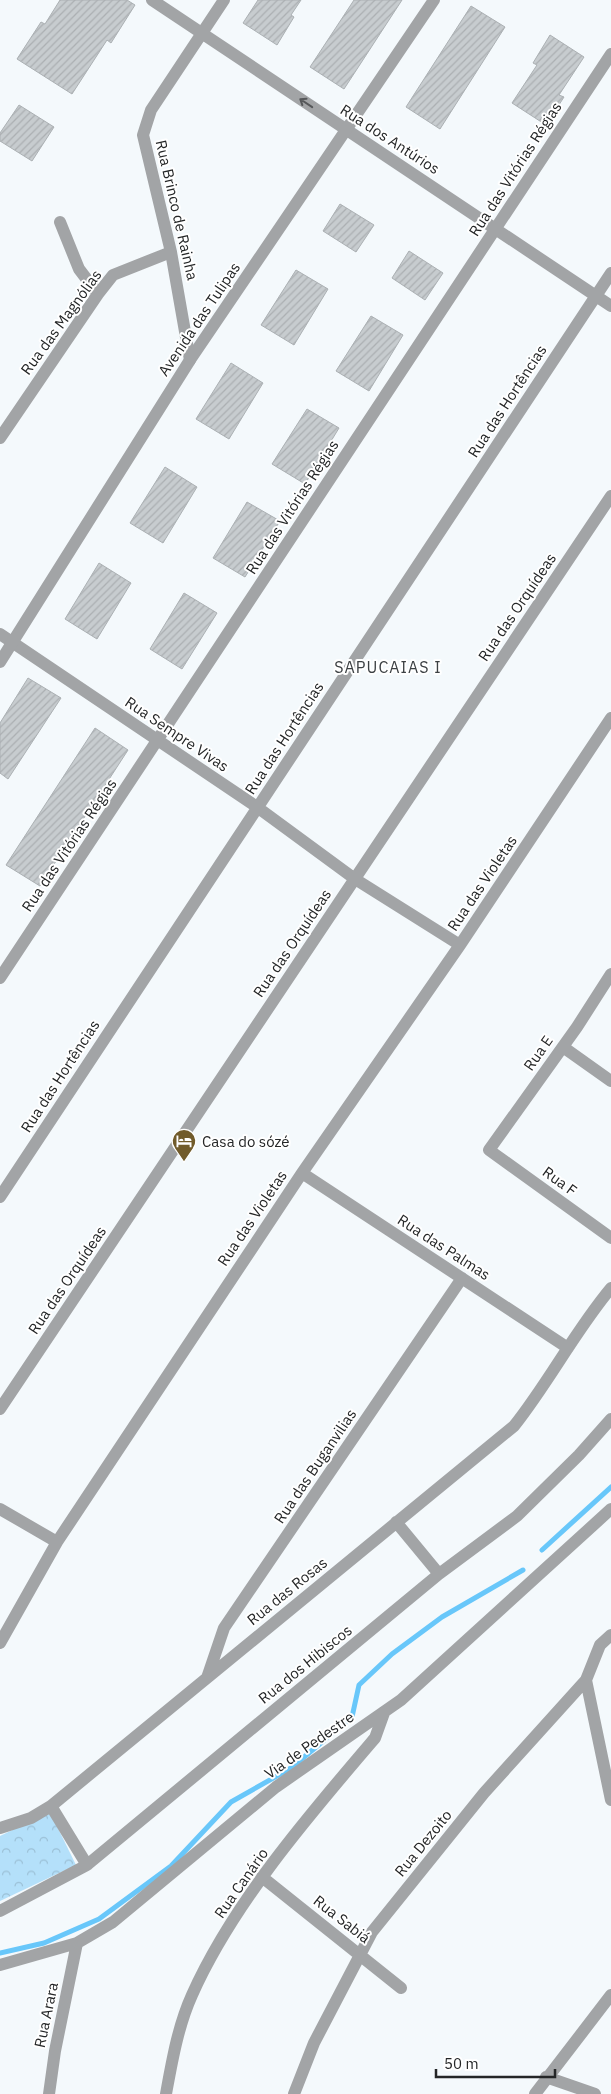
<svg xmlns="http://www.w3.org/2000/svg" width="611" height="2094" font-family="'IBM Plex Sans',sans-serif">
  <defs>
    <pattern id="park-crowns" width="20" height="18" patternUnits="userSpaceOnUse" patternTransform="scale(1.25)"><rect width="20" height="18" fill="#b4e0fa"/><path d="M2 6a3 3 0 1 1 6 0M12 15a3 3 0 1 1 6 0" fill="none" stroke="#9bc0d6"/></pattern>
    <pattern id="building-hatch" width="6" height="6" patternUnits="userSpaceOnUse" patternTransform="scale(1.25)"><rect width="6" height="6" fill="#c7cccf"/><path d="M-1 1l2-2M0 6l6-6M5 7l2-2" fill="none" stroke="#abafb2"/></pattern>
  </defs>
  <rect width="100%" height="100%" fill="#f4f9fc"/>
  <path fill="url(#park-crowns)" d="M50,1812l26,53 -76,36v-65z"/>
  <g fill="none" stroke-linecap="round" stroke-linejoin="round">
    <path stroke="#68c7fa" stroke-width="5" d="M542,1550l69,-63
      M0,1953l44,-10 55,-24 72,-53 60,-64 60,-34 61,-51 7,-32 33,-31 50,-37 81,-47"/>
  </g>
  <path fill="url(#building-hatch)" stroke="#abb0b3" d="M60,0h67l8,5 -24,38 -4,-3 -35,54 -55,-35 24,-37 4,2z
    M258,0h43l-10,15 3,2 -17,28 -34,-22z
    M354,0h48l-58,89 -34,-22z
    M471,6l34,21 -65,102 -34,-22z
    M550,35l34,22 -25,38 5,2 -18,28 -34,-22 25,-38 -4,-2z
    M19,105l35,22 -22,34 -32,-20v-8z
    M340,204l34,21 -18,27 -33,-21z
    M409,251l34,22 -18,27 -33,-22z
    M296,270l32,19 -34,56 -33,-20z
    M371,316l32,19 -34,56 -33,-20z
    M231,363l32,20 -34,56 -33,-20z
    M307,409l32,19 -34,56 -33,-20z
    M165,467l32,20 -34,56 -33,-20z
    M247,502l33,19 -35,56 -32,-19z
    M99,563l32,20 -34,56 -32,-20z
    M184,593l33,20 -35,56 -32,-20z
    M28,678l33,20 -53,81 -8,-6v-50z
    M95,728l33,22 -88,136 -34,-21z"/>
  <g fill="none" stroke-linecap="round" stroke-linejoin="round">
    <path stroke="#a2a4a6" stroke-width="12" d="M152,0l459,306
      M60,222l19,47 19,25
      M190,360l-19,-108 -28,-117 8,-25 73,-110
      M0,438l98,-144 15,-19 58,-23
      M0,634l257,173 98,72 105,66
      M611,974l-34,53 -88,123 122,88
      M0,978l611,-924
      M563,1047l48,34
      M302,1173l266,175
      M0,1197l611,-924
      M0,1409l611,-913
      M0,1509l57,33
      M396,1522l43,52
      M0,1643l57,-101 245,-369 158,-228 151,-227
      M207,1678l17,-50 238,-350
      M586,1680l25,120
      M51,1806l36,59
      M0,1828l31,-10 20,-12 463,-380c35,-44 61,-95 97,-138
      M262,1877l139,111
      M0,1911l87,-46 352,-291 78,-58 62,-61 32,-36
      M0,1965l77,-22 36,-21 163,-135 125,-87 210,-191
      M546,2077l49,17
      M49,2094l6,-43 22,-108
      M166,2094c6,-33 12,-68 26,-99 41,-92 118,-181 183,-257l9,-25
      M294,2094l20,-51 58,-111 112,-139 102,-113 14,-35 11,-10"/>
    <path stroke="#a2a4a6" stroke-width="12" d="M0,662l190,-302 244,-360
      M535,2094l76,-99"/>
  </g>
  <defs><path id="oneway-shaft" d="M-6 0H5M1.5-3L5.5 0L1.5 3" fill="none" stroke-width="1.6" stroke-linecap="round" stroke-linejoin="round" transform="scale(1.25)"/></defs>
  <use stroke="#56585a" href="#oneway-shaft" transform="translate(306 103) rotate(-146)"/>
  <defs>
    <g id="hotel-pin" transform="scale(1.25)"><path d="M0 17L-7.5 6A9.5 9.5 0 1 1 7.5 6Z" fill="#715b2b" stroke="#fff"/><path d="M-6-4.5h1.5V1H6V5H4.5V3h-9V5H-6ZM-4 0a1.8 1.8 0 1 1 3.6 0ZM.5 0V-2.5h3Q6-2.5 6 0Z" fill="#fff"/></g>
  </defs>
  <g fill-rule="evenodd">
    <use href="#hotel-pin" x="184" y="1141"/>
  </g>
  <g text-anchor="middle" dominant-baseline="central" stroke-width="4" stroke-linejoin="round" paint-order="stroke">
    <g font-size="15" fill="#242627" stroke="#fff">
      <text transform="translate(390 139) rotate(33)">Rua dos Antúrios</text>
      <text transform="translate(515 169) rotate(-57)">Rua das Vitórias Régias</text>
      <text transform="translate(177 210) rotate(77)">Rua Brinco de Rainha</text>
      <text transform="translate(199 319) rotate(-56)">Avenida das Tulipas</text>
      <text transform="translate(61 322) rotate(-54)">Rua das Magnólias</text>
      <text transform="translate(507 401) rotate(-57)">Rua das Hortências</text>
      <text transform="translate(292 507) rotate(-57)">Rua das Vitórias Régias</text>
      <text transform="translate(517 607) rotate(-56)">Rua das Orquídeas</text>
      <text transform="translate(177 734) rotate(34)">Rua Sempre Vivas</text>
      <text transform="translate(284 738) rotate(-57)">Rua das Hortências</text>
      <text transform="translate(69 845) rotate(-56)">Rua das Vitórias Régias</text>
      <text transform="translate(482 883) rotate(-56)">Rua das Violetas</text>
      <text transform="translate(292 943) rotate(-56)">Rua das Orquídeas</text>
      <text transform="translate(538 1053) rotate(-55)">Rua E</text>
      <text transform="translate(60 1076) rotate(-57)">Rua das Hortências</text>
      <text transform="translate(560 1181) rotate(36)">Rua F</text>
      <text transform="translate(252 1218) rotate(-56)">Rua das Violetas</text>
      <text transform="translate(444 1247) rotate(33)">Rua das Palmas</text>
      <text transform="translate(67 1280) rotate(-56)">Rua das Orquídeas</text>
      <text transform="translate(315 1466) rotate(-56)">Rua das Buganvilias</text>
      <text transform="translate(287 1591) rotate(-39)">Rua das Rosas</text>
      <text transform="translate(305 1664) rotate(-39)">Rua dos Hibiscos</text>
      <text transform="translate(309 1745) rotate(-35)">Via de Pedestre</text>
      <text transform="translate(423 1843) rotate(-51)">Rua Dezoito</text>
      <text transform="translate(241 1883) rotate(-55)">Rua Canário</text>
      <text transform="translate(342 1919) rotate(38)">Rua Sabiá</text>
      <text transform="translate(46 2015) rotate(-78)">Rua Arara</text>
    </g>
    <g font-size="15" fill="#242627" stroke="#fff" text-anchor="start">
      <text x="202" y="1141">Casa do sózé</text>
    </g>
    <g font-size="16" letter-spacing="1" fill="#3c4043" stroke="#fff">
      <text x="388" y="667">SAPUCAIAS I</text>
    </g>
  </g>
  <path d="M436 2069v8h119v-8" fill="none" stroke="#242627" stroke-width="2.5"/>
  <text x="444" y="2069" font-size="15" fill="#242627" stroke="#ffffff" stroke-width="4" paint-order="stroke">50 m</text>
</svg>
